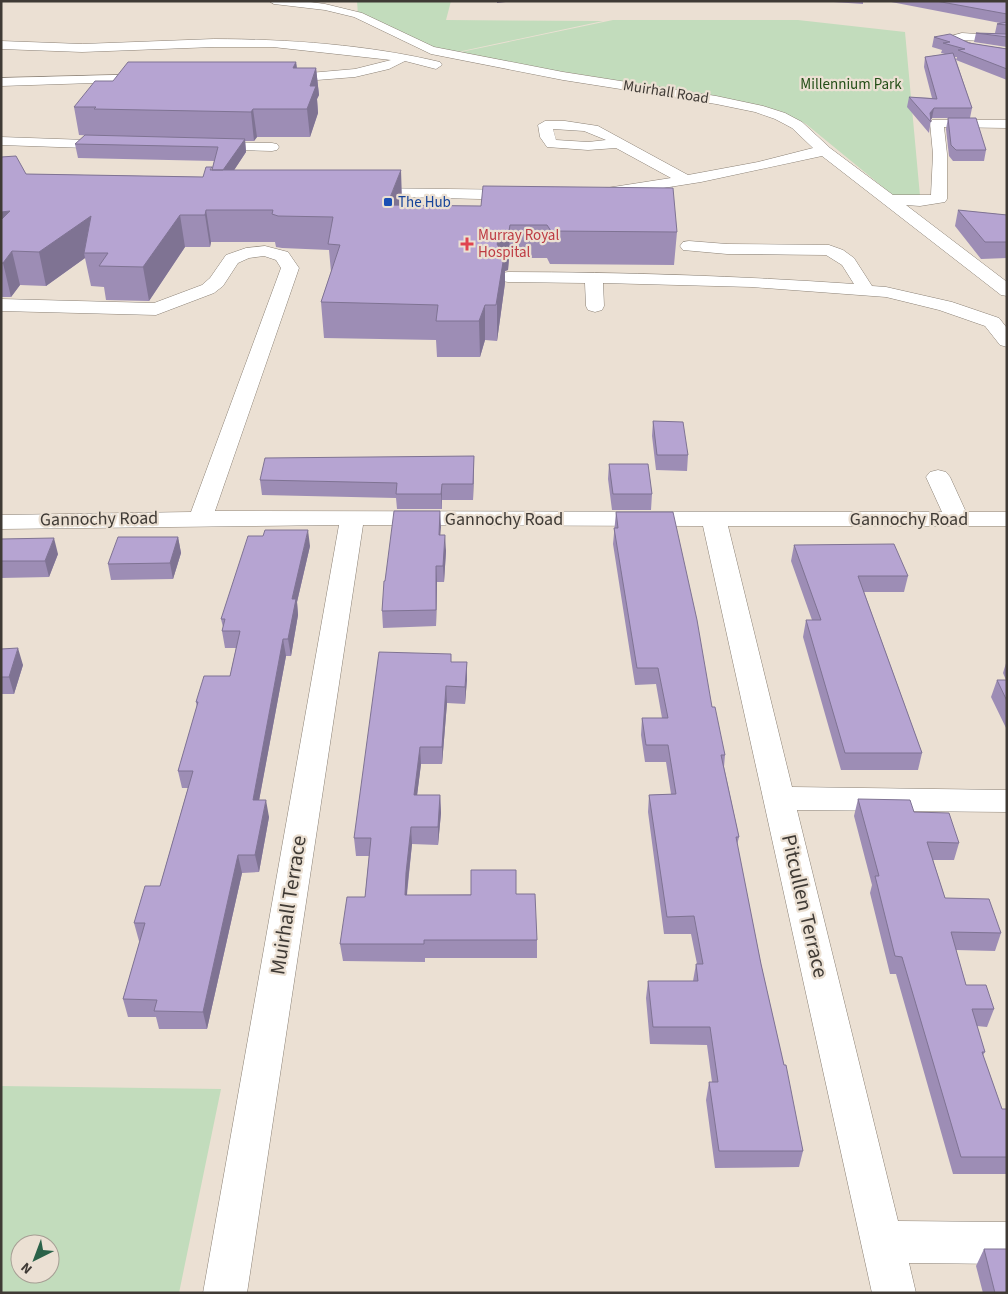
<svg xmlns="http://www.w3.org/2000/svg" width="1008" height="1294" font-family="'Source Sans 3',sans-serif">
  <rect width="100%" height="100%" fill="#ebe0d3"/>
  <path fill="#c2dcbc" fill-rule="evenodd" d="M357,1h94l-5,19 157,1 -150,32 -22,-3 -73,-35z
    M613,20h185l107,12 15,164 -25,1 -89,-73 -26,-13 -71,-16 -170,-27 -78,-16z
    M1,1086l220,3 -42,204h-178zM20,1244h30v30h-30z"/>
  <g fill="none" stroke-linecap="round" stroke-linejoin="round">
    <g stroke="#8b8175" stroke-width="1">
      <path id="minor" d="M269,1h34l22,3 37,9 72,34 129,25 153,24 47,10 22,7 17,9 28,26 63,47h38l2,-41 -3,-31 2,-3h75v8l-63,-1 3,27v45l-2,3 -25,4 -14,-1 101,77v14l-6,-1 -179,-139 -121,26 -95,15 -6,-2 -2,-3 2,-3 71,-11 -55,-30 -28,2 -41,-3 -7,-10 -2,-12 7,-4h20l33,5 90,49 70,-13 55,-14 -21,-20 -17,-9 -20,-7 -39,-8 -153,-24 -132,-26 -77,-37 -29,-7 -51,-6zM553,129l31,2 22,9 -18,2 -32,-2z
        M962,33l45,3v6l-46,-2 18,6 28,3v8c-18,-2 -47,-3 -60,-17l4,-4z
        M214,39c74,0 155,6 226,23l2,3 -6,4 -31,-8 -16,8 -34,8 -76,6 -6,-4 2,-3 80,-7 36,-9 -118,-13h-59l-132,5 -81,-3v-8l81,3z
        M151,74l6,4 -2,3 -154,5v-8z
        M1,137l114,4 5,1 2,3 -2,3 -5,1 -114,-4z
        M208,142l64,1 5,1 2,3 -2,3 -5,1 -69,-2 -2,-3 2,-3z
        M366,188l155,2 6,2 2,3 -2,3 -6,2 -161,-4 -2,-3 2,-3z
        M689,241l38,3 102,1 14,5 11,8 18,28 14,1 66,15 47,16 8,10v19l-7,-2 -15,-19 -46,-16 -53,-13 -134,-10 -149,-4 1,23 -2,4 -7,2 -7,-2 -2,-4 -1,-23 -77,-1 -6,-1 -3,-4 3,-4 6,-1c116,0 230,4 346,12l-12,-19 -16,-10 -99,-1 -44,-4 -3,-4 3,-4z
        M265,246l23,6 11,16 -84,243 727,1 -16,-35 4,-5 8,-2 8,2 4,5 16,35h41v14h-279l64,261 215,3v22l-210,-2 101,411 109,1v42l-98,-1 7,30h-44l-169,-767 -340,-1 -116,768h-44l136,-768 -338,4v-14l190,-3 90,-244 -5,-8 -12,-4 -15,2 -11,5 -15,23 -9,7 -58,22 -155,-4v-12l153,4 48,-18 8,-7 16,-23 20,-7z"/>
    </g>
    <use href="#minor" fill="#fff" fill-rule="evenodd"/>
  </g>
  <path fill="#9d8db5" d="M819,1h44v3z
    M886,1h121v46l-33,-5 2,-9h19l2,-9 3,-1z
    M934,37l73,12v31l-51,-20 1,-3h-2l17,51 -2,10 16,32 -2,11h-31l-4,-5 -3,-27 2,-11h-16l-1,1 -2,14 -22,-26 2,-10 23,1 -8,-31 1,-10 20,-3 -4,-1 1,-3 -10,-3z
    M296,62l1,6h19l3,27 -2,4 1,14 -8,24h-53l-3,4h-9l1,11 -12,18 168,30 -1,5 276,27 -3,33 -124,-1 -3,-6h-38l-1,12 -3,1v12l-8,58 -12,-1 -5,17h-43l-1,-17 -112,-2 -3,-36 10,-30 -2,-22 -47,-2 -6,-1 -1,-5h-64l-1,5h-25l-36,54 -43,-1 -2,-13 -13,-1 -6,-28 -39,28 -26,-1 -9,12h-10v-140l25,17 177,3 9,-8 2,-8 -136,-3 -3,-14 24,-8 -20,-1 -5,-28 39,-26z
    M958,210l49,5v43l-26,1 -26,-33z
    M653,421l35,34 -1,16 -31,-1 -4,-34z
    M474,456l-1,44h-31v9h-45l-1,-11 -134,-3 -2,-15z
    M609,464l43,30 -1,16h-39l-4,-31z
    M440,511v24l6,16 -2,31h-7l-1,44 -53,2 -1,-17 3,-30z
    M616,512l96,195 13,48 -1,12 15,70 -2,8 24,119 42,187 -4,16 -84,1 -9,-68 3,-18h3l-5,-37 -57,-1 -4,-46 2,-17h45l3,-17h1l-6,-30h-27l-16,-122 1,-17 22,-1 -5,-32h-21l-4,-27 1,-17h20l-6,-34 -21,1 -22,-141z
    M178,537l3,16 -8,26 -62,1 -3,-16z
    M1,539l57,15 -9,23 -48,1z
    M794,545l114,31 -4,16h-40l58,161 -4,17h-77l-38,-133 3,-17h6l-21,-59z
    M310,546l-13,56 1,13 -7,41h-5l-27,144 10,17 -10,55 -17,1 -35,156h-48l-3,-12h-28l-5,-18 17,-58h-1l-5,-18 26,-37 28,-98h-6l-4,-17 19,-64 -1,-5 34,-26 6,-28h-11l-3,-17 1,-4 -2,-8z
    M1,649l22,16 -9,29h-13z
    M1007,660v70l-16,-33 6,-17h9l-3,-7z
    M452,662h15v17l-2,25 -18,-1 -5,61h-21l-4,31h23l1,18 -3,32 -26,-1 -5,51 109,-1 21,46v18h-112v4l-82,-1 -3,-17 25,-47 4,-41h-13l-2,-18z
    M858,799l56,13 45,31 -5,17h-21l12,38 56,35 -6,18 -39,-1 10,35 28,24 -7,18 -10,-1 8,26 -2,3 19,54h5v65h-54l-57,-200h-6l-20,-81 2,-8 -18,-69z
    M984,1249l23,44h-24l-7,-27z"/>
  <path fill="#7f7393" d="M497,1h16l-16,2z
    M296,62l3,26 -6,-20z
    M316,68l3,27 -2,4 1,14 -8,24 -3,-28 3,-23z
    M934,108l-2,10 -2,3v-8z
    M253,109l4,28 -3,4 -3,-29z
    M245,139l1,13 -21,32 -2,-14z
    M401,170l1,30 -13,37 -2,-32z
    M206,210l5,32 -1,5 -5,-32z
    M10,211l-9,34v-33z
    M180,215l5,32 -36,54 -6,-34z
    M91,216l-7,37 1,5 -39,28 -7,-34z
    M510,225l-1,33 -1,12 -3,1v12l-8,58v-97z
    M12,251l8,34 -9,12 -8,-34z
    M485,305v35l-5,17 -1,-36z
    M474,456v15l-1,29v-16z
    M442,484v25l-1,-15z
    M440,511l1,16 -2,24v-16z
    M308,530l2,16 -13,56 1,13 -7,41 -3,-17 4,-40z
    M445,535l1,16 -2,31 -1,-16z
    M178,537l3,16 -8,26 -3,-16z
    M54,538l4,16 -9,23 -4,-16z
    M436,566l1,16 -1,44z
    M283,639l3,17 -30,161 -3,-17z
    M18,648l5,17 -9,29 -5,-17z
    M467,662v17l-2,25v-17z
    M446,686l1,17 -5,61v-17z
    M420,747l1,17 -6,48 -1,-17z
    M440,795l1,18 -3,32v-18z
    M266,800l3,17 -10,55 -4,-17z
    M411,827l1,17 -5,46v22l-2,-17 1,-22z
    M238,855l4,18 -35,156 -4,-17z"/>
  <path fill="#b6a4d2" stroke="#7f7393" d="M936,1h67l4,1v12z
    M1007,22v3l-10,-1z
    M976,33l31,1v3z
    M950,34l19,9 38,6v20l-49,-19 7,-1 -22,-6 7,-1 -16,-5z
    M953,53l19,55h-38l-4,5 1,9 -22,-25 28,2 -12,-42z
    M128,62h168l-3,6h23l-6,18h6l-9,23h-54l-2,3 -157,-3 2,-2h-22l21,-26h18z
    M948,118h28l10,32h-30l-5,-5z
    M85,135l160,4 -22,31h-11l6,-23 -143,-3z
    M16,156l10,18 177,3 3,-10h6l-2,3h191l-14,35 94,1 2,-20 190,2 4,44 -126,-1 -4,-6h-37l-2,12 -8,2 -3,5 3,5 5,1 -9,55h-11l-6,16h-43l2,-16 -117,-3 19,-57 -12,-1 5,-27 -55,-1 -6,-2 1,-4h-67l-1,5h-25l-37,52 -44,-1 9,-13h-24l7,-37 -52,36 -27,-1 -9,12h-2v-43l9,-9 -9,1v-55z
    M958,210l49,5v27h-22z
    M653,421l30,1 5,33h-31z
    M474,456l-1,28h-31l-1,10h-45l1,-11 -137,-3 5,-22z
    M609,464h39l4,30h-39z
    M394,511h46l-1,24h6l-2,31h-7v44l-54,1 2,-30h1z
    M616,512h57l24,108 15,87h3l10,48h-4l18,82h-3l25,127 23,101h2l17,86h-84l-10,-69h9l-8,-55h-57l-5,-46h50l-2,-17h7l-9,-48 -27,1 -18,-122 27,-1 -8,-49h-22l-4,-27h26l-10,-50h-21l-23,-140h4z
    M265,530h43l-16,69h4l-8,40h-5l-30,161h13l-11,55h-17l-35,157 -49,-1 3,-11 -34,-1 22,-76h-11l11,-37h15l33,-115h-15l20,-69h-2l8,-26h26l10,-45h-18l3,-12h-4l27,-83h15z
    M118,537h60l-8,26 -62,1z
    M54,538l-9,23h-44v-22z
    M894,544l14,32h-50l64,177h-77l-39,-133h15l-27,-75z
    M18,648l-9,29h-8v-28z
    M379,652l72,2v8h16l-2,25 -19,-1 -4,61h-22l-6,48h26l-2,32h-27l-5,46 -1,22h66v-25h45v24h19l2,46h-113v4h-84l7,-47h18l6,-59h-17z
    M997,680h10v21z
    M858,799l52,1 4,12 35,1 10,30 -32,-1 18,56 44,1 12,34 -50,-1 15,53h20l8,24h-22l13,43h-3l20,57h5v48h-46l-59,-200 -7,-1 -20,-80h4z
    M984,1249h23v44h-12z"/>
  <rect fill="#1a4fb4" stroke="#ebe0d3" stroke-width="2" x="383" y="197" width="10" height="10" rx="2.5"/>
  <path fill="#e0444e" stroke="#ebe0d3" stroke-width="2" d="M464.5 236.5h5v5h5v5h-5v5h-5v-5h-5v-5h5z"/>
  <g text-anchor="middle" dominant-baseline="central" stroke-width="4.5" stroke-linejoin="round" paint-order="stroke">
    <g font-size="15" fill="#234e17" stroke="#ebe0d3">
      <text x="851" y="84">Millennium Park</text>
    </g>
    <g font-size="15" fill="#3f3a35" stroke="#ebe0d3">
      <text transform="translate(666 92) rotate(9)">Muirhall Road</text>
    </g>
    <g font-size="15" fill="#164399" stroke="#ebe0d3" text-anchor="start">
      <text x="398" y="202">The Hub</text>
    </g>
    <g font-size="15" fill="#be3a42" stroke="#ebe0d3" text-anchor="start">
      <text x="478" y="235">Murray Royal<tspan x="478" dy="17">Hospital</tspan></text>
    </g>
    <g font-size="18" fill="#3f3a35" stroke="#ebe0d3">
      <text transform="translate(99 519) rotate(-1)">Gannochy Road</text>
      <text x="504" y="519">Gannochy Road</text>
      <text x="909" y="519">Gannochy Road</text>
    </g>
    <g font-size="21" fill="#3f3a35" stroke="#ebe0d3">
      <text transform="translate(288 905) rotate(-81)">Muirhall Terrace</text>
      <text transform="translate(805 906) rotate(77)">Pitcullen Terrace</text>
    </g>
  </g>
  <rect width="1008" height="1294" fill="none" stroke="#3f3a35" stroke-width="5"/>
  <g transform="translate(35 1259) rotate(222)"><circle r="24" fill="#ebe0d3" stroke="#a69e94"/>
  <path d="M0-4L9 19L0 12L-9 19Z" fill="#2b6249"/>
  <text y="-8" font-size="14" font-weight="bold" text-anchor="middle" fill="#3f3a35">N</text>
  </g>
</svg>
